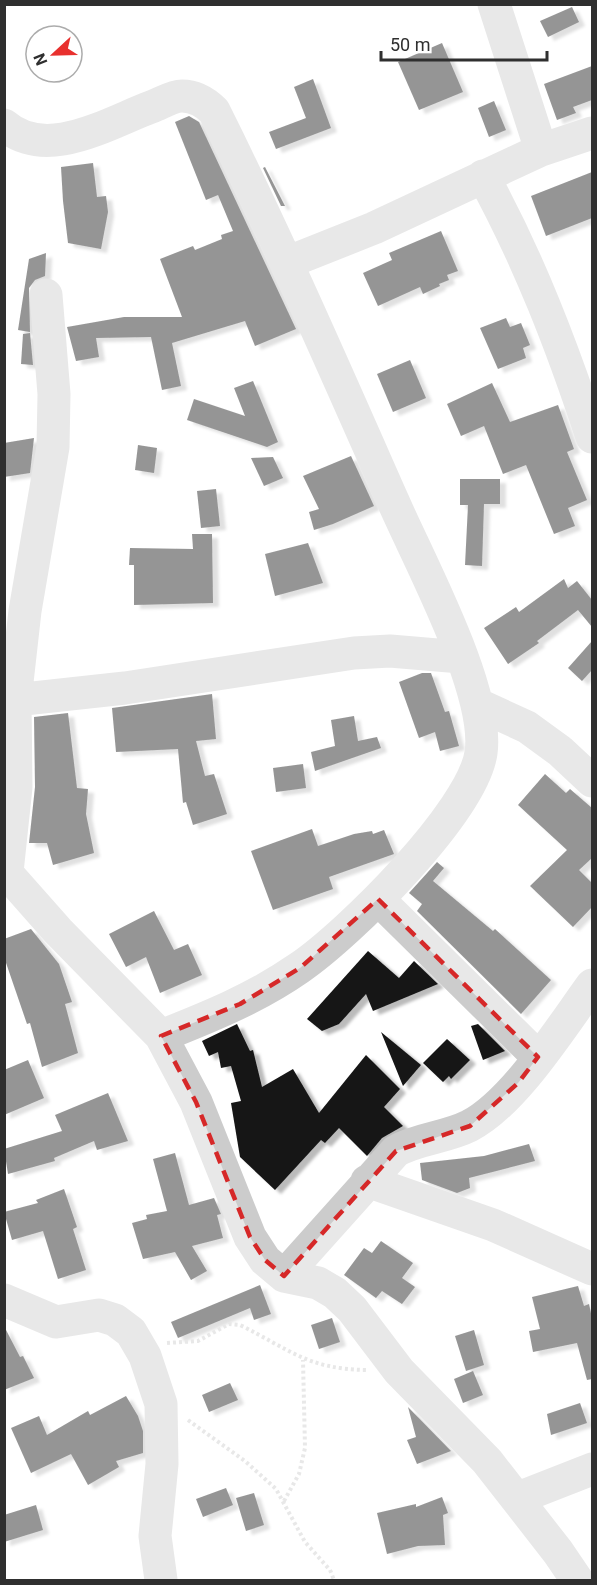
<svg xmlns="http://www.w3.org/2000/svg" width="597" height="1585" font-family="Roboto,sans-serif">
  <defs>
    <filter id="shadow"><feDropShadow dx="6" dy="4" stdDeviation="1.5" flood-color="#0004"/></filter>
  </defs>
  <rect width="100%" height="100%" fill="#fff"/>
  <path fill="#161616" filter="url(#shadow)" d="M572,7l7,15 -31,15 -8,-16z
    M442,43l21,49 -44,18 -21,-48z
    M592,66v34l-19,7 3,6 -19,7 -13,-36z
    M313,79l18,49 -55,21 -7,-17 37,-14 -12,-31z
    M494,101l12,29 -17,7 -11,-29z
    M189,116l10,6 97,207 -41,17 -10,-25 -73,22 9,43 -19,4 -11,-53 -55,1 3,19 -23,4 -9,-34 57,-10h58l-22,-58 33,-13 2,4 27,-11 -1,-4 12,-4 -15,-36 -12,5 -31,-78z
    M93,163l4,34 9,-1 2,16 -7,37 -33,-6 -5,-42 -2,-34z
    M265,167l20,39h-4l-18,-38z
    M592,172v46l-46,18 -15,-40z
    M441,231l17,40 -11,4 2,5 -10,4 1,2 -17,8 -3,-7 -42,19 -15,-33 29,-13 -3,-7z
    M46,253l-1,23 -10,4 -6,8 1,44 -12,-2 11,-71z
    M506,318l4,9 11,-4 9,22 -7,3 3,10 -28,11 -18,-41z
    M30,333l3,32 -12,-1 2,-30z
    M410,360l16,38 -33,14 -16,-38z
    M253,381l25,61 -11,5 -80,-27 7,-21 51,17 -11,-28z
    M492,383l18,39 48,-17 16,44 -7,3 20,48 -19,8 7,18 -21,8 -28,-69 -23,9 -19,-48 -23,10 -14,-32z
    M34,438l-4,35 -26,4v-34z
    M138,445l19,3 -3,25 -19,-3z
    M351,456l23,50 -41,18 -19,6 -5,-18 10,-3 -16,-33z
    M273,457l10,21 -19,8 -13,-28z
    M460,479h40v25h-16l-2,62 -17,-1 3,-60h-8z
    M216,489l4,37 -19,2 -4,-37z
    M192,534h20l1,69 -79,2v-40h-5l1,-17 63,1z
    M308,543l15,40 -48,13 -10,-42z
    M564,579l4,9 9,-7 15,19v27l-14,-17 -41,31 2,2 -31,21 -24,-36 32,-21 3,5z
    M592,641v29l-10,11 -14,-13z
    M422,673h9l14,39 4,-1 10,35 -19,5 -5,-19 -16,6 -20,-56z
    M212,694l4,45 -20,2 9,35 9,-2 13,40 -34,11 -7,-23 -3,1 -5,-54 -62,3 -4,-44z
    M68,713l9,75 11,1 -2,25 8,39 -41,12 -6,-22h-18l6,-56 -1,-70z
    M354,716l4,25 19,-4 4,11 -66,23 -4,-19 24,-6 -4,-26z
    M303,764l3,24 -30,4 -3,-24z
    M545,774l21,19 4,-4 22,19v50l-13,12 13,13v24l-19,20 -43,-41 37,-36 -49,-45z
    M312,829l6,17 36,-12 18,-3 1,3 11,-4 10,24 -65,23 4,12 -60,21 -22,-59z
    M437,862l7,6 -11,13 60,50 2,-2 56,51 -30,34 -104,-103 5,-7 -13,-11z
    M154,911l20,39 14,-6 14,31 -42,18 -14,-36 -20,10 -17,-33z
    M31,929l28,35 13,38 -7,2 13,49 -36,14 -12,-44 -3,1 -23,-67v-18z
    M368,951l31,27 15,-17 24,23 -65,27 -7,-17 -27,30 -17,7 -15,-12z
    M237,1024l13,27 3,-1 9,37 31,-18 26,44 47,-58 34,34 -16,18 19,19 -21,12 -15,18 -28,-28 -14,15 -4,-3 -46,50 -35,-33 -9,-54 10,-2 -10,-35 -10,2 -3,-16 -9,4 -7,-15z
    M478,1024l27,27 -22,9 -12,-34z
    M381,1032l40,33 -18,21z
    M447,1039l23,21 -19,19 -2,-3 -6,6 -20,-19z
    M28,1060l16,38 -40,17v-45z
    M108,1093l20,48 -31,9 -3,-9 -40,17 1,3 -47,13 -4,-25 58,-18 -7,-16z
    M529,1144l6,17 -66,17 1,10 -13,5 -35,-13 -2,-17 64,-7z
    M175,1153l14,52 25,-7 7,16 -4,1 6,23 -31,8 15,25 -16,9 -16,-28 -32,7 -11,-36 15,-4 -1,-4 21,-4 -14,-52z
    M64,1189l13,38 -4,2 13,41 -28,9 -15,-48 -31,9 -8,-28 34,-9 -2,-3z
    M381,1241l32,22 -11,15 13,9 -13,17 -20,-13 -6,7 -32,-23 20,-27 8,5z
    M260,1285l11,29 -17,6 -4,-12 -72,30 -7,-16z
    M578,1286l6,20 5,-2 3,14v61l-5,1 -10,-37 -44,9 -4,-21 11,-2 -8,-32z
    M332,1318l8,24 -21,7 -8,-24z
    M4,1326l16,31 3,-1 11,22 -30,12z
    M474,1330l10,35 -18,6 -11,-35z
    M473,1371l10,24 -20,8 -9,-24z
    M230,1383l8,17 -29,12 -7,-17z
    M126,1396l12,20 5,15v22l-27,8 3,6 -31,18 -17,-31 -40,19 -20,-45 28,-12 8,19 41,-24 2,4z
    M580,1403l7,20 -36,12 -4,-21z
    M408,1407l43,44 -34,13 -10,-24 9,-3z
    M226,1488l7,17 -30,12 -7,-18z
    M254,1493l10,32 -18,6 -10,-33z
    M442,1497l6,16 -5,2 2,30 -27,1 -31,8 -10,-41 39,-9v3z
    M36,1505l7,25 -39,12v-27z"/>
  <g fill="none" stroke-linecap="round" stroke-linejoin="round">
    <path stroke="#ccc" stroke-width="4" stroke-dasharray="3 3" stroke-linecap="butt" d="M167,1343l31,-2 31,-17 11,1c49,24 67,44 126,45
      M188,1420l57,41 31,28 29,53 25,28 4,10
      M284,1501l15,-27 6,-26 -2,-88"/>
    <path stroke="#ccc" stroke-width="33" d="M494,4l47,146
      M4,125c42,37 104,-2 147,-18 9,-3 21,-11 31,-11 13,0 23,6 32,15 64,128 121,259 179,390 26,60 97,190 88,252 -9,59 -132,181 -182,215 -43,30 -90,49 -138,68
      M483,176c46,84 79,170 109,261
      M286,263l88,-35 167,-78 51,-17
      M15,700l110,-12 229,-35 36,-2 71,6
      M479,705l48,22 33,24 32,30
      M4,870l54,61 103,105 35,66 54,135 15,23 19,16 34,7 17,10 17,16 47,62 88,90 71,91 19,28
      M7,872l9,-85 -1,-87 10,-89 28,-164 1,-53 -8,-99
      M378,899l160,158
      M367,1181l126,44 99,44
      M284,1276l112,-125c23,-13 49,-13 73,-25 45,-23 93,-100 123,-141
      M4,1300l52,22 43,-7 16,5 16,12 14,24 16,48 1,60 -7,72 6,44
      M518,1498l74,-29"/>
  </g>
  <path d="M0 0H597V1585H0ZM378,899l160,158 -20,26 -48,43 -74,25 -112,125 -19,-16 -15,-23 -54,-135 -35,-66 79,-32 60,-36z" fill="#fff" fill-opacity=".55" fill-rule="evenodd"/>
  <path fill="none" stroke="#d62828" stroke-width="4.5" stroke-dasharray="12 8" stroke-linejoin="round" d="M378,899l160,158 -20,26 -48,43 -74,25 -112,125 -19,-16 -15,-23 -54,-135 -35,-66 79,-32 60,-36z"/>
  <rect width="597" height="1585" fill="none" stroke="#2f2f2f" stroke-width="12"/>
  <g transform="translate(54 54) rotate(248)"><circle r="28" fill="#ffffff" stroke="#acacac" stroke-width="1.5"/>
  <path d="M0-4.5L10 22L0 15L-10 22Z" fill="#e8302e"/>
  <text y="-9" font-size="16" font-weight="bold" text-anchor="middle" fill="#2f2f2f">N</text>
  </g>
  <path d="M381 51v9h166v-9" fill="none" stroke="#2f2f2f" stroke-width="3"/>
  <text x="390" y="51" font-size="18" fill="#2f2f2f" stroke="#ffffff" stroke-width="4.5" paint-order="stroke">50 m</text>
</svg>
